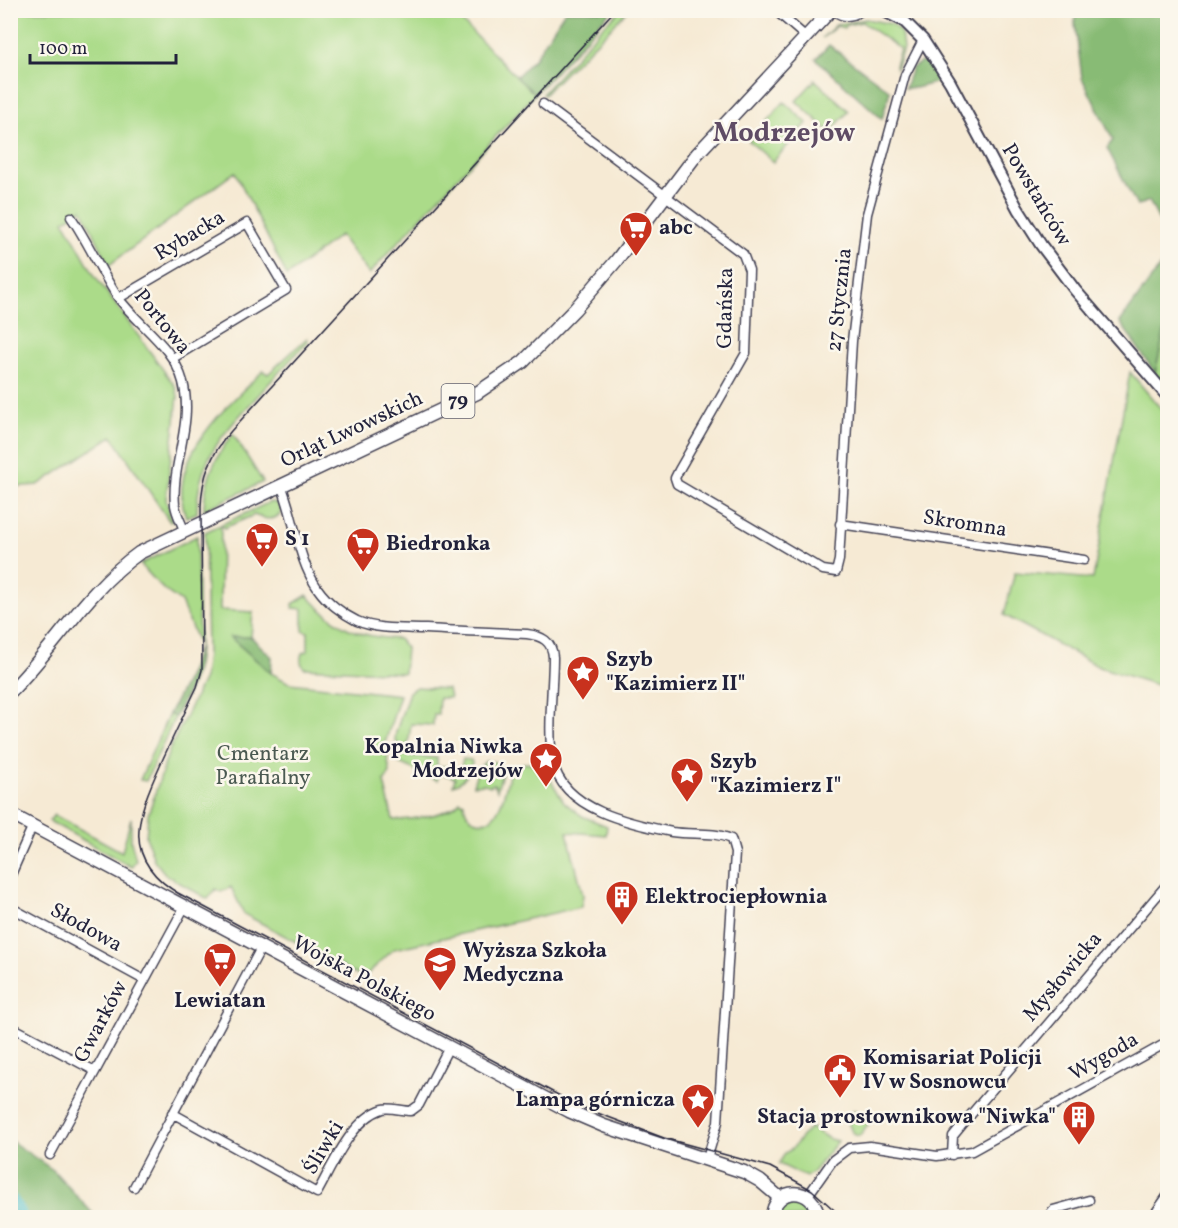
<svg xmlns="http://www.w3.org/2000/svg" width="1178" height="1228" font-family="Vollkorn,serif">
  <rect width="100%" height="100%" fill="#fbf7ec"/>
  <filter id="ink" filterUnits="userSpaceOnUse"><feTurbulence type="fractalNoise" baseFrequency=".0167" numOctaves="2"/><feDisplacementMap in="SourceGraphic" scale="12" xChannelSelector="R" yChannelSelector="G"/><feConvolveMatrix kernelMatrix="1 2 1 2 8 2 1 2 1" color-interpolation-filters="sRGB"/></filter>
  <filter id="wash" filterUnits="userSpaceOnUse"><feTurbulence type="fractalNoise" baseFrequency=".008" numOctaves="4" result="noise"/><feDisplacementMap in="SourceGraphic" scale="24" xChannelSelector="R" yChannelSelector="G"/><feGaussianBlur stdDeviation="1.35" result="paint"/><feColorMatrix in="noise" values="0 0 0 0 0 0 0 0 0 0 0 0 0 0 0 0 0 1.4 0 .05"/><feComposite in="paint" operator="in"/></filter>
  <g filter="url(#wash)">
    <rect width="100%" height="100%" fill="#f6ead4"/>
    <path fill="#abdb89" stroke="#667e62" stroke-width="1.5" d="M11,11h436l5,1c29,27 54,56 83,82l-166,180 -29,-39 -53,41 -52,-104 -126,93 -27,-56 -18,12 31,55 80,110 3,10 -12,103 6,22 -2,1 -58,-86 -74,49 -27,2z
      M620,11h7c-26,29 -56,54 -83,84l-1,-2 61,-68z
      M866,19l26,5 9,9 2,15 -7,21 -1,-3 5,-17 -38,-27 -16,3 -2,3 -7,-2 -15,12 14,-13z
      M815,80l34,31 -19,21 -34,-31z
      M784,102l23,21 -34,39 -24,-21z
      M1167,320v65l-12,-12z
      M307,338l1,3c-18,19 -36,39 -54,59 -33,36 -57,61 -57,113l-11,4c-21,-58 40,-110 77,-146l5,3z
      M1130,372l37,44v272l-68,-21 -95,-52 11,-43 78,7z
      M233,434l30,48 -59,28c0,-29 11,-54 29,-76z
      M270,502l7,1 4,6 -1,6c-10,6 -15,4 -26,0l-30,13 -3,-3 -1,85 33,2 -2,25 -20,1 40,35 18,10 111,12 -15,48 5,30 -6,9 9,38c16,0 58,-5 67,-19l4,2c1,8 4,16 13,18 23,7 29,-35 33,-50 7,-11 21,-8 32,-5l22,36 18,14 25,10 -1,9 -39,-3 16,63 -2,12 -187,42 -31,29 -119,-64 -13,-27 -10,5 -6,-3 -7,10 -42,-24 -12,-15 -8,-23 2,-22 21,-64 35,-73 3,-24 -2,-122z
      M197,536v5l2,104 -18,-43 -18,-13 -23,-25z
      M307,595c29,32 49,42 92,44l7,9 -2,25 -100,-5c-4,-5 -4,-9 -2,-15l6,-2v-19l-5,-1v-22l-10,-1v-4z
      M416,687l32,2 2,9h-11l-1,16h-4l-1,11 -22,-1 -3,22 -8,1 -5,-7 1,-8 13,-40z
      M169,714l6,3 -29,64 -6,-1z
      M398,754l39,4v8l24,1 2,-8 8,1 1,3c-5,11 -7,18 -19,22l2,-7 -15,-5 -3,7 -38,-17 -4,-6z
      M486,761l9,1 7,6v6l-5,16 -3,-6 -4,2 -5,-2 -12,1 5,-16z
      M54,815l68,37 9,-34v23l5,19 -5,7 -82,-46z
      M854,1110l17,11 -12,15 -6,-2 -7,-16z
      M810,1127l19,12 9,2 -25,31 -7,5 -27,-13 6,-11 7,-4z
      M793,1200h5l9,5 3,12 -31,1c0,-10 5,-16 14,-18z"/>
    <path fill="#88bb75" stroke="#556e58" stroke-width="1.5" d="M565,11h46l-76,83 -19,-17 18,-18z
      M1076,11h91v225l-18,-35 -12,5 -30,-58 6,-8 -31,-62 -7,-54z
      M829,45l61,46 -8,28 -66,-60z
      M921,62c12,0 16,9 21,19l-27,7h-10l7,-20z
      M1167,257v63l-12,53 -35,-51z
      M230,637h21l21,20 -1,16z
      M199,645c0,27 -11,48 -24,72l-6,-3 21,-41z
      M11,1141l42,29 43,47h-85z"/>
    <g fill="none" stroke-linecap="round" stroke-linejoin="round">
      <path stroke="#4fbdc7" stroke-width="18" d="M10,1202l9,16"/>
    </g>
  </g>
  <g filter="url(#ink)">
    <g fill="none" stroke-linecap="round" stroke-linejoin="round">
      <g stroke="#424052" stroke-width="11">
        <path id="minor" d="M775,10l31,27
          M543,104l200,150 6,16 -3,83 -67,117 -4,8 2,6 146,86 13,2 3,-12 13,-219 15,-127 38,-139 18,-35
          M71,217c17,25 29,53 46,79 21,30 56,49 66,86 11,42 -12,82 -8,123 1,8 6,17 9,25
          M119,298l128,-75 39,67 -113,68
          M281,485c14,33 16,74 37,104 9,13 25,25 39,32 21,9 47,7 69,8 33,2 67,3 101,5 15,2 25,7 26,23 0,29 -6,78 0,105 10,48 79,62 119,70 20,3 41,-1 59,7l4,14 -17,269 -11,37
          M840,524l244,36
          M10,877l23,-52
          M10,907l134,73
          M10,1026l85,45
          M172,1113l145,80c15,-26 34,-74 66,-84 7,-2 20,2 28,2l8,-6 30,-58
          M50,1155l135,-249
          M952,1155l1,-19 9,-11 206,-242
          M134,1187l128,-241
          M807,1197l26,-37 16,-12 21,-2 67,10 35,-5 196,-109
          M1047,1218l6,-8 36,-10
          M1152,1218l16,-23"/>
      </g>
      <g stroke="#424052" stroke-width="14">
        <path id="tertiary" d="M882,10l22,11 19,19 27,42 68,127 23,36 34,45 93,107"/>
      </g>
      <g stroke="#424052" stroke-width="15">
        <path id="secondary" d="M10,814l559,297 35,15 140,46 16,9 20,17
          M772,1218c1,-33 44,-33 46,0"/>
      </g>
      <g stroke="#424052" stroke-width="15">
        <path id="primary" d="M836,10c7,5 15,5 23,0
          M10,692c45,-45 77,-102 129,-139l338,-160 46,-31 52,-53 41,-48 81,-107 134,-144"/>
      </g>
      <use href="#minor" stroke="#fff" stroke-width="8"/>
      <use href="#tertiary" stroke="#fff" stroke-width="10"/>
      <use href="#secondary" stroke="#fff" stroke-width="12"/>
      <use href="#primary" stroke="#fff" stroke-width="12"/>
      <path stroke="#22223b" stroke-width="1.5" d="M176,892l403,214 85,32 106,29 42,23 31,28
        M181,895c-62,-36 -44,-79 -20,-132 12,-26 24,-51 36,-76l5,-17 -1,-164c1,-30 10,-52 30,-75l384,-421"/>
    </g>
  </g>
  <defs>
    <g id="supermarket-pin" transform="scale(1.725)"><path d="M0 17L-7.5 6A9.5 9.5 0 1 1 7.5 6Z" fill="#c8321e" stroke="#fbf7ec"/><path d="M-6-5.5h2.5l.6 2H6L4.5 2H-2.5L-4.4-4H-6ZM-1.5 3.2a1.3 1.3 0 1 0 .1 0ZM3 3.2a1.3 1.3 0 1 0 .1 0Z" fill="#fff"/></g>
    <g id="sight-pin" transform="scale(1.725)"><path d="M0 17L-7.5 6A9.5 9.5 0 1 1 7.5 6Z" fill="#c8321e" stroke="#fbf7ec"/><path d="M0-6L1.8-2.2L6-1.7L2.9 1.2L3.7 5.4L0 3.3L-3.7 5.4L-2.9 1.2L-6-1.7L-1.8-2.2Z" fill="#fff"/></g>
    <g id="building-pin" transform="scale(1.725)"><path d="M0 17L-7.5 6A9.5 9.5 0 1 1 7.5 6Z" fill="#c8321e" stroke="#fbf7ec"/><path d="M-4-6H4V6H1V3H-1V6H-4ZM-2.5-4.3h1.7v1.8h-1.7ZM.8-4.3h1.7v1.8H.8ZM-2.5-1h1.7V.8h-1.7ZM.8-1h1.7V.8H.8Z" fill="#fff"/></g>
    <g id="university-pin" transform="scale(1.725)"><path d="M0 17L-7.5 6A9.5 9.5 0 1 1 7.5 6Z" fill="#c8321e" stroke="#fbf7ec"/><path d="M0-5L7-2L0 1L-7-2ZM-4 1L0 2.5L4 1V4Q0 6-4 4Z" fill="#fff"/></g>
    <g id="civic-pin" transform="scale(1.725)"><path d="M0 17L-7.5 6A9.5 9.5 0 1 1 7.5 6Z" fill="#c8321e" stroke="#fbf7ec"/><path d="M-.6-6.5H3V-4.5H.6V-3L4-1V1h2V6H-6V1h2V-1L-.6-3ZM-1.2 2.5V6h2.4V2.5Z" fill="#fff"/></g>
  </defs>
  <g fill-rule="evenodd">
    <use href="#supermarket-pin" x="636" y="228"/>
    <use href="#supermarket-pin" x="262" y="539"/>
    <use href="#supermarket-pin" x="363" y="544"/>
    <use href="#sight-pin" x="583" y="672"/>
    <use href="#sight-pin" x="546" y="759"/>
    <use href="#sight-pin" x="687" y="774"/>
    <use href="#building-pin" x="622" y="897"/>
    <use href="#supermarket-pin" x="220" y="959"/>
    <use href="#university-pin" x="440" y="963"/>
    <use href="#civic-pin" x="840" y="1070"/>
    <use href="#sight-pin" x="698" y="1100"/>
    <use href="#building-pin" x="1079" y="1117"/>
  </g>
  <g text-anchor="middle" dominant-baseline="central" stroke-width="5" stroke-linejoin="round" paint-order="stroke">
    <rect fill="#fbf7ec" stroke="#636270" stroke-width="1.5" x="441.5" y="384" width="33" height="34" rx="4.5"/>
    <g font-size="20" font-weight="bold" fill="#22223b">
      <text x="458" y="401">79</text>
    </g>
    <g font-size="21" fill="#22223b" stroke="#fbf7ec">
      <text transform="translate(1036 195) rotate(59)">Powstańców</text>
      <text transform="translate(190 236) rotate(-31)">Rybacka</text>
      <text transform="translate(840 300) rotate(-84)">27 Stycznia</text>
      <text transform="translate(726 308) rotate(-89)">Gdańska</text>
      <text transform="translate(162 322) rotate(51)">Portowa</text>
      <text transform="translate(352 430) rotate(-25)">Orląt Lwowskich</text>
      <text transform="translate(965 524) rotate(9)">Skromna</text>
      <text transform="translate(86 928) rotate(29)">Słodowa</text>
      <text transform="translate(1063 977) rotate(-50)">Mysłowicka</text>
      <text transform="translate(364 979) rotate(28)">Wojska Polskiego</text>
      <text transform="translate(101 1022) rotate(-62)">Gwarków</text>
      <text transform="translate(1104 1057) rotate(-30)">Wygoda</text>
      <text transform="translate(324 1148) rotate(-59)">Śliwki</text>
    </g>
    <g font-size="21" font-weight="bold" fill="#22223b" stroke="#fbf7ec" text-anchor="start">
      <text x="659" y="228">abc</text>
      <text x="285" y="539">S 1</text>
      <text x="386" y="544">Biedronka</text>
      <text x="606" y="660">Szyb<tspan x="606" dy="24">"Kazimierz II"</tspan></text>
      <text x="523" y="747" text-anchor="end">Kopalnia Niwka<tspan x="523" dy="24">Modrzejów</tspan></text>
      <text x="710" y="762">Szyb<tspan x="710" dy="24">"Kazimierz I"</tspan></text>
      <text x="645" y="897">Elektrociepłownia</text>
      <text x="463" y="951">Wyższa Szkoła<tspan x="463" dy="24">Medyczna</tspan></text>
      <text x="220" y="1001" text-anchor="middle">Lewiatan</text>
      <text x="863" y="1058">Komisariat Policji<tspan x="863" dy="24">IV w Sosnowcu</tspan></text>
      <text x="675" y="1100" text-anchor="end">Lampa górnicza</text>
      <text x="1056" y="1117" text-anchor="end">Stacja prostownikowa "Niwka"</text>
    </g>
    <g font-size="21" fill="#4b5a52" stroke="#fbf7ec">
      <text x="263" y="754">Cmentarz<tspan x="263" dy="24">Parafialny</tspan></text>
    </g>
    <g font-size="27" font-weight="bold" fill="#5f4c65" stroke="#fbf7ec">
      <text x="784" y="134">Modrzejów</text>
    </g>
  </g>
  <rect width="1178" height="1228" fill="none" stroke="#fbf7ec" stroke-width="36"/>
  <path d="M30 54v9h146v-9" fill="none" stroke="#22223b" stroke-width="3"/>
  <text x="39" y="54" font-size="18" fill="#22223b" stroke="#fbf7ec" stroke-width="4.5" paint-order="stroke">100 m</text>
</svg>
